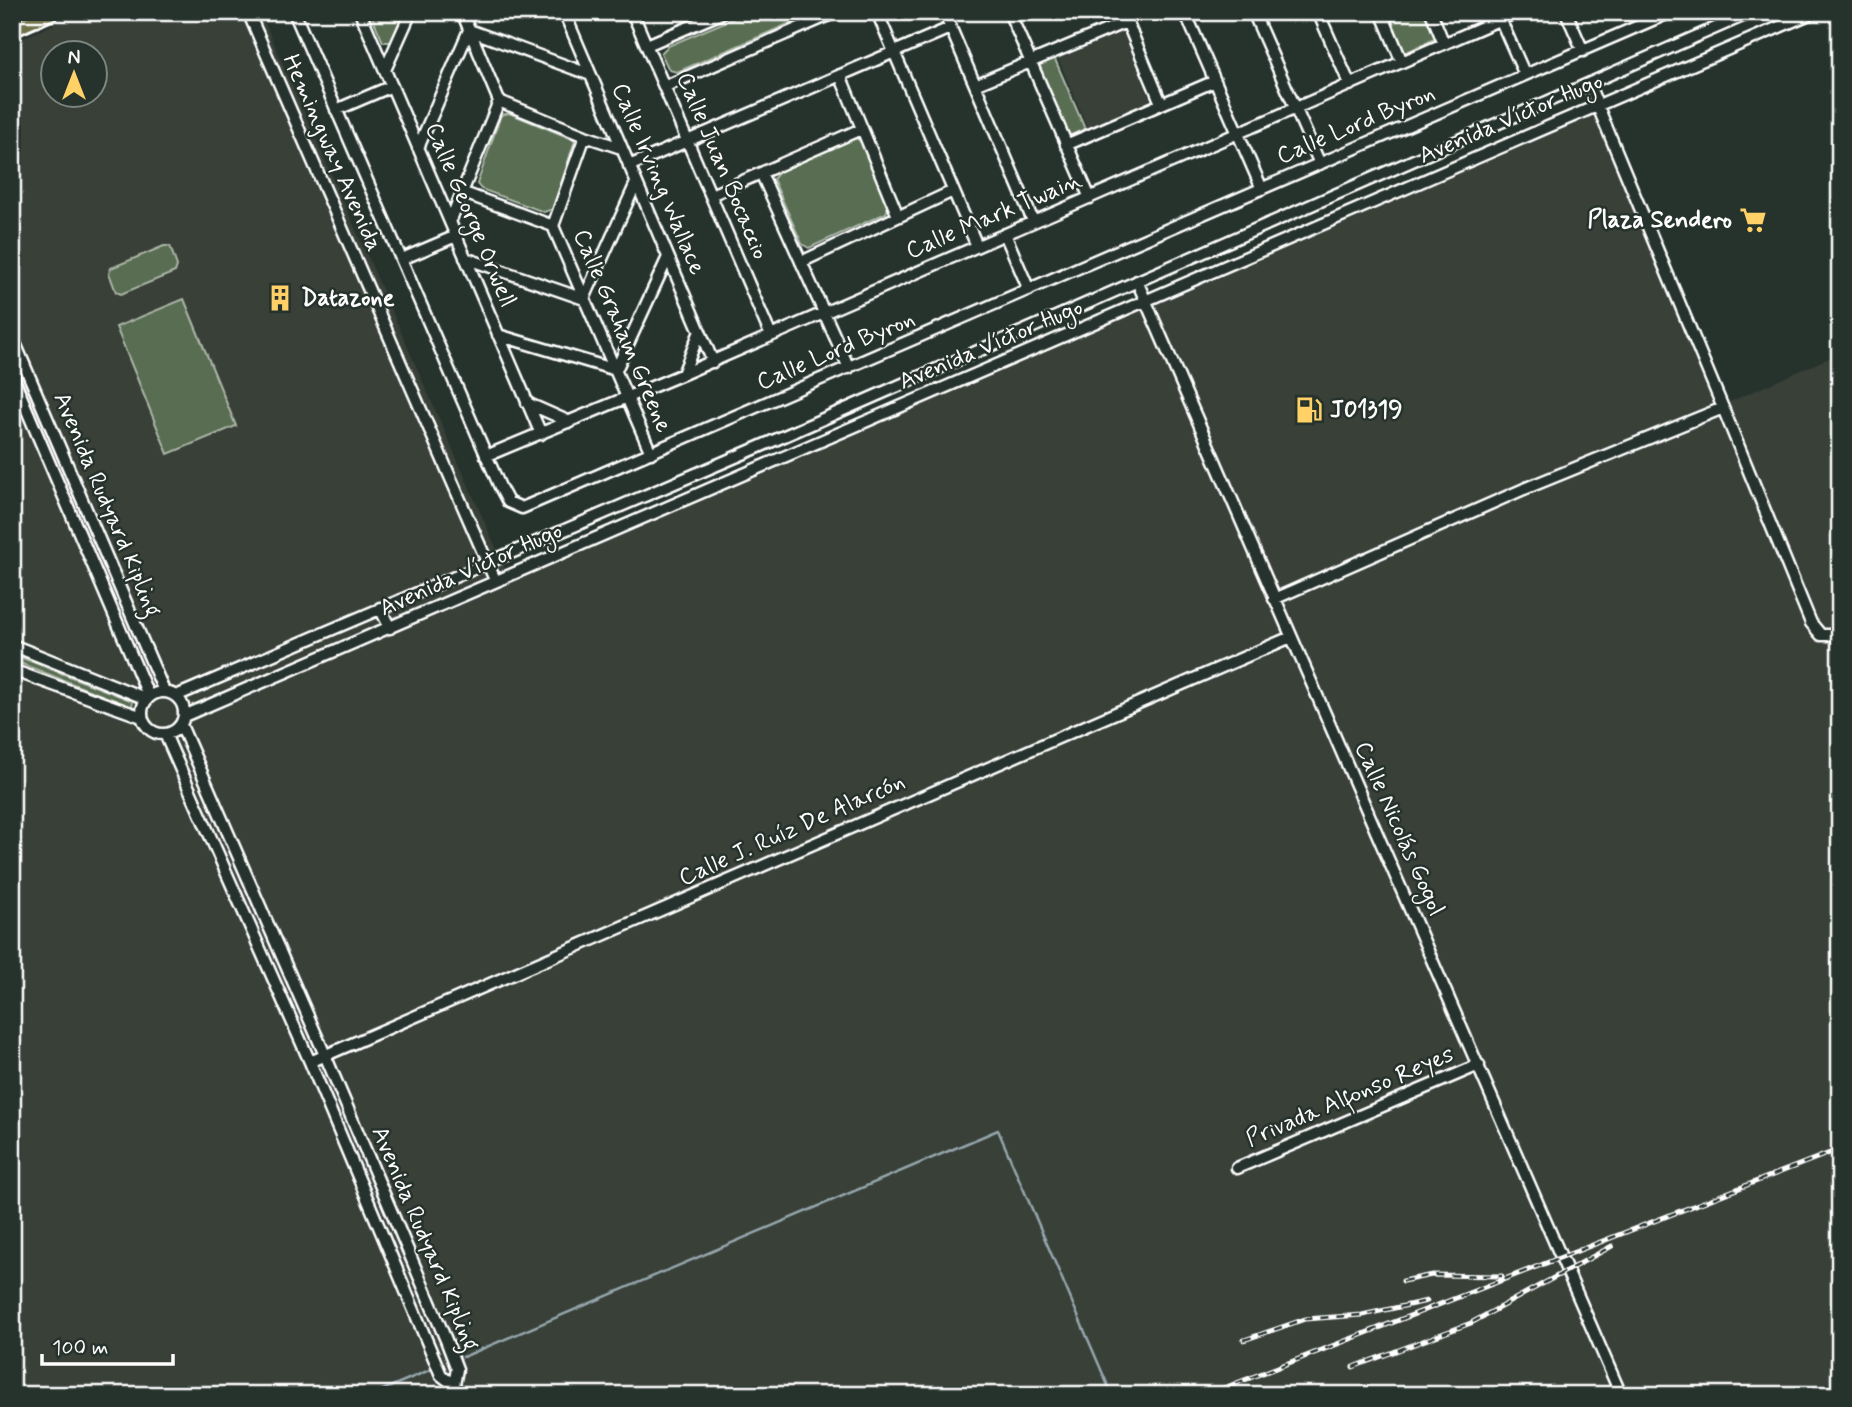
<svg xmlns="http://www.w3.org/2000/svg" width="1852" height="1407" font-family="Mynerve,sans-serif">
  <rect width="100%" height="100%" fill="#26332d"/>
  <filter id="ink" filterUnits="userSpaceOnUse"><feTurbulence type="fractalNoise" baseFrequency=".0143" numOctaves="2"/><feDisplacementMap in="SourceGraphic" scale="14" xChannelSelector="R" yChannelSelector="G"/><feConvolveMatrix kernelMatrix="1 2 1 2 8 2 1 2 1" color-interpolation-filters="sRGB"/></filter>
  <g filter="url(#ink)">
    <path fill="#393f38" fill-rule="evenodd" d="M81,12h179l251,570 1081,-478 128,302 120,-53v1042h-1828v-1352zM52,52h42v42h-42z
      M1118,33l8,2 25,67 -63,27 -30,-71z"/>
    <path fill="#586d51" stroke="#acb6a8" stroke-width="2" d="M370,12h35l-12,30h-10z
      M748,12h68l-139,60 -8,-2 -8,-17 7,-7z
      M1385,12h39l12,26 -33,16z
      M1054,57l31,72 -19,8 -31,-71z
      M509,113l66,27 -22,69 -9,3 -63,-23 -4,-5 24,-69z
      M856,138l5,4 27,66 -2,5 -77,35 -7,-4 -29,-65 8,-9z
      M164,246h6l7,20 -2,6 -54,22 -5,-2 -7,-19 2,-5z
      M184,299l52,127 -68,28 -52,-127z
      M12,654l121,47 -1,6 -120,-47z"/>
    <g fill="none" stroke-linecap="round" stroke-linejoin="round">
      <path stroke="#95a6ac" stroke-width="2.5" d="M463,1357l535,-227 114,265
        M371,1395l61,-26"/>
      <g stroke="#fff" stroke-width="15">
        <path id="minor" d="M248,12l247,568
          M294,12l206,475 8,15 14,6 1149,-496
          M360,12l181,422
          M564,12l149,350
          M632,12l139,324
          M877,12l100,234
          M944,12l89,209
          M1009,12l81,186
          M1123,12l38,91
          M1185,12l77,177
          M1253,12l67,152
          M1318,12l32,73
          M1381,12l21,50
          M1431,12l13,32
          M1497,12l28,63
          M1566,12l17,39
          M647,45l77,-33
          M385,70l26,-58
          M840,75l58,141
          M975,85l151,-63
          M666,86l170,-74
          M499,101l86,35 36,12
          M336,110l56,-24
          M585,136l-32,90 98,227
          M1066,145l149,-64
          M418,148l51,-118 122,45
          M629,166l321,-138
          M761,173l88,195
          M464,193l89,33
          M711,195l150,-66
          M450,222l49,-121 -37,-89
          M1005,234l24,56
          M465,258l119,41 52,-116
          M402,259l54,-23
          M801,262l152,-71
          M1137,281l484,1114
          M498,335l118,35 52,-113
          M12,336l152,355
          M683,374l17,-43
          M12,375l137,322
          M527,403l43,19
          M1723,408l88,215 10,12h19
          M486,456l197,-82 834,-362
          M1274,599l250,-110 199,-81 -134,-323
          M380,608l10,20
          M12,645l135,54
          M12,670l130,47
          M142 713a21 21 0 1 1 42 0a21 21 0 1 1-42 0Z
          M176,696l583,-249 993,-435
          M184,716l1630,-704
          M165,734l145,328 131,313 13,10 3,-16 -11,-29 -121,-285 -144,-330
          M310,1062l981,-425
          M1237,1168l242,-103"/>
      </g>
      <g stroke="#fff" stroke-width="18">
        <path id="major" d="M12,13l1,-1
          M12,30l41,-18"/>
      </g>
      <use href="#minor" stroke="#26332d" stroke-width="10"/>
      <use href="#major" stroke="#6f714a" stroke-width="12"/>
      <g stroke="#fff" stroke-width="5">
        <path id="rail" d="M1403,1281l29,-6 70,1
          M1244,1340l61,-21 57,-4 65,-14
          M1353,1367l118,-44 141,-77
          M1206,1395l634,-246"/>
      </g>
      <use href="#rail" stroke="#26332d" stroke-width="2.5" stroke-dasharray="8" stroke-linecap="butt"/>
    </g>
  </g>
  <defs>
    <g id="supermarket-bare" transform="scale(2.1)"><path d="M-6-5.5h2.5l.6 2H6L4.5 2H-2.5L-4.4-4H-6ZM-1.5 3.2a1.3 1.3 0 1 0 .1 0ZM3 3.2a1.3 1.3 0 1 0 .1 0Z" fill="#ffd166" stroke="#26332d" stroke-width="2.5" paint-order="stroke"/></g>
    <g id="building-bare" transform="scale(2.1)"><path d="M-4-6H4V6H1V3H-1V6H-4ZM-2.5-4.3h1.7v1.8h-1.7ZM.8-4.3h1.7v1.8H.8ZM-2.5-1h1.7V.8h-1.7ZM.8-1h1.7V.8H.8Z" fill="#ffd166" stroke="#26332d" stroke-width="2.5" paint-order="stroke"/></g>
    <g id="fuel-bare" transform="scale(2.1)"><path d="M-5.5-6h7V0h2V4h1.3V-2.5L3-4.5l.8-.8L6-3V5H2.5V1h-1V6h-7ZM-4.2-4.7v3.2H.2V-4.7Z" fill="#ffd166" stroke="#26332d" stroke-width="2.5" paint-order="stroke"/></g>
  </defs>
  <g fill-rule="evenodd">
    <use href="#supermarket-bare" x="1753" y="220"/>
    <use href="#building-bare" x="280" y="298"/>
    <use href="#fuel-bare" x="1309" y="410"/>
  </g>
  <g text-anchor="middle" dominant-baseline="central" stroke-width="5" stroke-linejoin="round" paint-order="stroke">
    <g font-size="24" fill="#fff" stroke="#26332d">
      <text transform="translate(1511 119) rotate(-23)">Avenida Víctor Hugo</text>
      <text transform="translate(1356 125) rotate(-23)">Calle Lord Byron</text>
      <text transform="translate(332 153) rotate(66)">Hemingway Avenida</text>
      <text transform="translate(722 166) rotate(67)">Calle Juan Bocaccio</text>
      <text transform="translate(658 179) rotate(67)">Calle Irving Wallace</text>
      <text transform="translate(470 215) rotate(67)">Calle George Orwell</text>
      <text transform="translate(994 216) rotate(-23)">Calle Mark Twain</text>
      <text transform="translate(622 331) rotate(67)">Calle Graham Greene</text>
      <text transform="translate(991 345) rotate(-23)">Avenida Víctor Hugo</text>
      <text transform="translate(836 351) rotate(-23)">Calle Lord Byron</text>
      <text transform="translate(107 505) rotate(67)">Avenida Rudyard Kipling</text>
      <text transform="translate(471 570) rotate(-24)">Avenida Víctor Hugo</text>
      <text transform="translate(1399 829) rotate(66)">Calle Nicolás Gogol</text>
      <text transform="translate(792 830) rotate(-24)">Calle J. Ruíz De Alarcón</text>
      <text transform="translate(1350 1097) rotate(-23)">Privada Alfonso Reyes</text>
      <text transform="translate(425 1239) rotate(67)">Avenida Rudyard Kipling</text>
    </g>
    <g font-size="24" font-weight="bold" fill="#fff" stroke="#26332d" text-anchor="start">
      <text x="1732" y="220" text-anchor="end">Plaza Sendero</text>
      <text x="301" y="298">Datazone</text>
      <text x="1330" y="410">J01319</text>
    </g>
  </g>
  <rect width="1852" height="1407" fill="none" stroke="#26332d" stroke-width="42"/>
  <rect x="21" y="21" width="1810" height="1365" fill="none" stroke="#fff" stroke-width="2.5" filter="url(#ink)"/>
  <g transform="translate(74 74)"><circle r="33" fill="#26332d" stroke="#7d8581" stroke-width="2"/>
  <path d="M0-5L12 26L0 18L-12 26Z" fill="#ffd166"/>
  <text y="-10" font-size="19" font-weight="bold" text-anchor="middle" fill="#ffffff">N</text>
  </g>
  <path d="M42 1354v10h131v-10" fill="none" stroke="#ffffff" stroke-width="3.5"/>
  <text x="52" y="1354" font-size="21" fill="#ffffff" stroke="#26332d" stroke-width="5" paint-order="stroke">100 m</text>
</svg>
